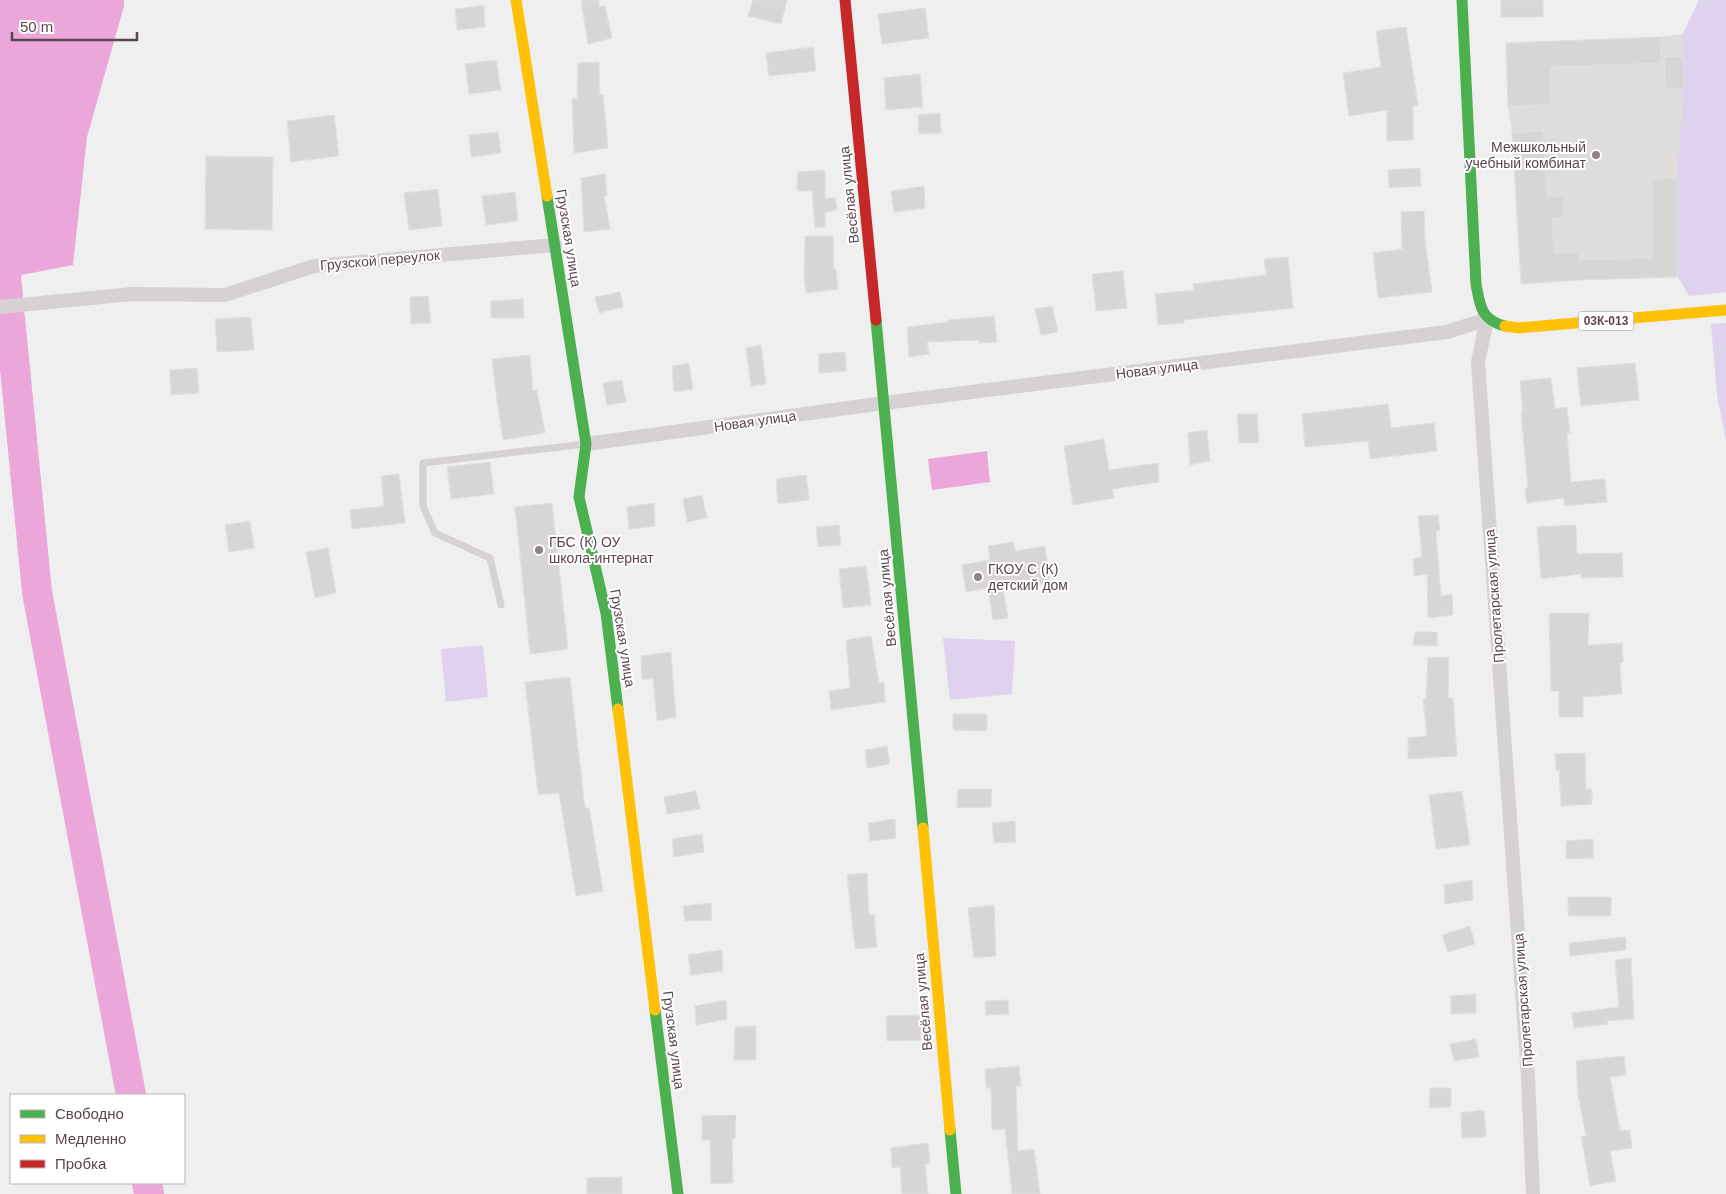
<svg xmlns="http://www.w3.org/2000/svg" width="1726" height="1194" font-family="Arial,sans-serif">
  <rect width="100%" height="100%" fill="#eeefee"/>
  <path fill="#dedddc" d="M1683,34l1,54 -6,189 -85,2 -72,5 -9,-151 -4,-27 -2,-63 153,-6z"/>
  <path fill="#ded2ee" d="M1699,0h27v292l-37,4 -11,-19 -1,-99 7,-90 -1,-54z
    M1726,323v117l-9,-45 -6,-71z
    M943,638l72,3 -3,53 -62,6z
    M483,645l5,52 -42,5 -5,-53z"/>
  <path fill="#eba7da" d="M0,0h124v6l-37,131 -14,128 -67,13 -6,-1z
    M987,451l3,31 -58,8 -4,-31z"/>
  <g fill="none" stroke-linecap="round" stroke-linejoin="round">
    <path stroke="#eba7da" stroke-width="30" d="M8,296l-2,-18 5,-41
      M10,318l27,274 94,503
      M147,1183l2,11"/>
  </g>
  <path fill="#d7d5d5" stroke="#e1e0e0" d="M581,0h18v7l6,-1 7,32 -24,6z
    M753,0h34l-6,24 -33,-8z
    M1501,0h42v17h-42z
    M484,5l1,22 -28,3 -2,-21z
    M925,8l4,30 -47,6 -4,-30z
    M1406,27l12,78 -5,1v34l-26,1v-31l-38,6 -6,-43 38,-6 -5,-36z
    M1660,37l1,26 -111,4 1,38 -43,1 -2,-63z
    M813,47l3,24 -47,5 -3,-23z
    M1664,57h19l1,31 -19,1z
    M496,60l5,30 -32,4 -4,-30z
    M599,62l1,33 3,-1 5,54 -34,5 -2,-54 5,-1 1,-35z
    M920,74l3,33 -37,3 -2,-32z
    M940,113l1,20 -22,1 -1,-19z
    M334,115l5,41 -48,6 -4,-41z
    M1543,131l4,65h16l1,21 -12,1 2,35 25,-1v8l73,-2v-79l26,-1v99l-97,3 -60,4 -9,-151z
    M498,132l3,21 -30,4 -2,-22z
    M206,156l67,1 -1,73 -67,-1z
    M1420,168l1,18 -32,2 -1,-18z
    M825,170v29l10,-2 2,13 -12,3v14l-10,1 -3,-37h-15l1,-19z
    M605,174l2,22h-3l6,33 -26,3 -3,-54z
    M924,186l1,22 -31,4 -3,-21z
    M438,189l4,37 -33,4 -5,-37z
    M515,192l3,29 -32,4 -4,-29z
    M1424,211l1,28 7,53 -54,6 -5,-45 29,-4 -1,-37z
    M805,236h28l1,34 2,-1 2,20 -32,4 -2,-19z
    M1288,257l5,51 -109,12v3l-26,2 -3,-31 39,-4 -1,-6 73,-9 -2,-16z
    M1123,271l4,37 -31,3 -4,-37z
    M620,292l3,15 -24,6 -4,-16z
    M428,296l3,27 -20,1 -1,-27z
    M523,299l1,19h-33v-17z
    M1052,306l6,26 -17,3 -6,-26z
    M994,316l3,26 -18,1v-3l-52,2 2,12 -20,3 -2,-30 41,-5v-2z
    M251,317l3,33 -37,2 -2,-33z
    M761,345l5,39 -15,2 -5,-38z
    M845,352l1,19 -27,2v-19z
    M530,355l3,36 4,-1 8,43 -42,7 -7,-46 -4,-35z
    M689,363l4,26 -19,3 -2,-26z
    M1635,363l4,37 -58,6 -4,-38z
    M197,368l2,25 -28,2 -1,-25z
    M1551,378l4,31 12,-2 3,26h-3l4,49 34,-3 2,23 -43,4v-8l-37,5 -2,-15h3l-7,-75 2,-1 -3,-31z
    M622,380l4,22 -19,3 -4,-22z
    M1388,404l3,24 43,-5 3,28 -67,8 -2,-18 -63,6 -3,-33z
    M1237,414h20l2,29h-20z
    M1207,430l3,31 -20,4 -2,-32z
    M1104,439l5,31 49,-7 1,19 -47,7 2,9 -41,7 -9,-59z
    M490,462l4,32 -43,5 -4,-32z
    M399,474l6,49 -53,6 -2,-19 34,-4 -3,-30z
    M806,475l3,25 -31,4 -2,-25z
    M702,495l5,23 -20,4 -4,-23z
    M552,503l16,146 -38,5 -15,-147z
    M654,503l1,23 -26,3 -2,-22z
    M1438,515l2,16h-4l5,65 11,-2 1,21 -25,3 -1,-44 -13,2 -1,-17 9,-2 -4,-41z
    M250,521l4,27 -25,4 -4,-27z
    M839,525l2,20 -23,2 -2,-20z
    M1576,525l1,29 45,-1 1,24 -42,1v-4l-40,5 -4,-52z
    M1014,542l1,9 30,-5 5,36 -47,8 5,28 -15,2 -5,-32 -22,4 -4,-27 28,-5 -2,-14z
    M328,548l8,45 -21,5 -9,-46z
    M866,566l5,39 -28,3 -4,-39z
    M1549,613h40l-1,32 34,-2 1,19 -3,1 2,31 -39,3v20h-24v-26h-8z
    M1415,632h22v14l-24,-1z
    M871,636l8,47 5,-1 1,20 -54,8 -2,-19 21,-3 -4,-48z
    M671,652l5,65 -19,4 -4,-43 -11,2 -1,-24z
    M1449,657l-1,41h5l4,58 -49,3v-21l19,-2 -4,-37h3l2,-41z
    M570,677l15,131h4l14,83 -27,5 -17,-103 -21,2 -13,-113z
    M953,714h34v17l-34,-1z
    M887,746l3,18 -23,4 -2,-18z
    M1585,753l1,36h6v15l-31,2 -2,-36h-3l-1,-16z
    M958,789h34l-1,18 -34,1z
    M696,791l4,18 -33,5 -3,-17z
    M1462,791l8,54 -34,4 -7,-54z
    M895,819l1,19 -26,3 -2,-18z
    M1015,821l1,21 -22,1 -2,-20z
    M702,834l2,18 -30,5 -2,-18z
    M1593,839v19l-27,1v-18z
    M867,873l2,42 5,-1 3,33 -22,2 -8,-74z
    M1472,880l1,20 -28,4 -1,-19z
    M1568,897h43v19h-43z
    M711,903l1,17 -27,1 -2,-15z
    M994,905l2,51 -22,2 -6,-50z
    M1470,926l5,18 -27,8 -6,-17z
    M1626,937v13l-56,6 -1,-13z
    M722,950l1,21 -32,4 -3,-20z
    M1631,958l3,61 -27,2 1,3 -34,4 -2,-15 47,-6 -4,-47z
    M1476,994v19l-25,1v-18z
    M726,1000l1,19 -31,6 -1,-19z
    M1008,1000l1,14 -23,1 -1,-14z
    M920,1015l1,25 -34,1 -1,-25z
    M756,1026v34h-22l1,-33z
    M1476,1039l3,18 -25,4 -4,-17z
    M1624,1056l2,19 -16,2 10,54 10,-1 2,18 -22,3 6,30 -26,5 -9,-50h5l-8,-42 -2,-33z
    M1019,1066l2,20h-5l2,65 16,-2 6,45h-28l-7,-65 -13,1 -1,-42h-5l-1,-19z
    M1430,1088h21v19l-22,1z
    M1484,1110l2,27 -24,1 -1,-25z
    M736,1115l-1,24h-3l1,44 -22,1 -1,-44h-8v-24z
    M928,1143l2,21h-5l3,30h-26l-2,-27 -8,1 -1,-20z
    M622,1177v17h-35v-16z"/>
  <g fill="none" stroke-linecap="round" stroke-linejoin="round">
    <path stroke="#d5d1d4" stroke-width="7" d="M501,605l-11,-47 -55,-25 -12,-27v-43l162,-19"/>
    <path stroke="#d5d1d4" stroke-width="14" d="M0,307l132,-13 93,1 89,-29 241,-21
      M1487,319l-9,43 50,715 5,117
      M586,444l298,-41 563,-71 40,-13"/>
    <path stroke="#4caf50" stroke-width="11" d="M1462,0l14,284c4,22 5,36 29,42
      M547,196l39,248 -7,53 27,116 12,96
      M876,320l47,508
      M655,1010l23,184
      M950,1130l6,64"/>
    <path stroke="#ffc107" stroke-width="11" d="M516,0l31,196
      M1505,326l14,2 207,-18
      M618,709l37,301
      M923,828l27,302"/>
    <path stroke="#c62828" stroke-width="11" d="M845,0l31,320"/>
  </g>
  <g fill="#8e8187" stroke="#fff" stroke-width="2">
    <circle cx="1596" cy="155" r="5"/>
    <circle cx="539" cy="550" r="5"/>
    <circle cx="978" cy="577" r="5"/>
  </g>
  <g text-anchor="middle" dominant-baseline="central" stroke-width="4" stroke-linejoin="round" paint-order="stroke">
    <rect fill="#fff" stroke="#8c7e84" stroke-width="1" x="1578.5" y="311.5" width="55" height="19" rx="4"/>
    <g font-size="12" font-weight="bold" fill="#5a4650">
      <text x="1606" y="321">03К-013</text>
    </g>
    <g font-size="14" fill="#5a4650" stroke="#fff" text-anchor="start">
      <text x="1586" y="147" text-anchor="end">Межшкольный<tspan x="1586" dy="16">учебный комбинат</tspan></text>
      <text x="549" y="542">ГБС (К) ОУ<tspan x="549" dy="16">школа-интернат</tspan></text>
      <text x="988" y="569">ГКОУ С (К)<tspan x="988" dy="16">детский дом</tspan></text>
    </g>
    <g font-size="14" fill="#5a4650" stroke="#fff">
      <text transform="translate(849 195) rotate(-96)">Весёлая улица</text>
      <text transform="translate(569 238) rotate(81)">Грузская улица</text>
      <text transform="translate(380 260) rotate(-5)">Грузской переулок</text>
      <text transform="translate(1157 369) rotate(-7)">Новая улица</text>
      <text transform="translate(755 421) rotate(-8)">Новая улица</text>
      <text transform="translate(1494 596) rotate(-94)">Пролетарская улица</text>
      <text transform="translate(887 598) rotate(-95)">Весёлая улица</text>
      <text transform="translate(623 638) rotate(81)">Грузская улица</text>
      <text transform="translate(1523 1000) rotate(-94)">Пролетарская улица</text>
      <text transform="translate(923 1002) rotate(-95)">Весёлая улица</text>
      <text transform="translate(674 1040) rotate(83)">Грузская улица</text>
    </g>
  </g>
  <rect x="10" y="1094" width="175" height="90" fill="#ffffff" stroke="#bdb5b9"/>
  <rect x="20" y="1110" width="25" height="8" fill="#4caf50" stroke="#bdb5b9"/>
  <text x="55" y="1119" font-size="15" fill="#5a4650">Свободно</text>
  <rect x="20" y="1135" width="25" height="8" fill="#ffc107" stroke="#bdb5b9"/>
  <text x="55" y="1144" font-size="15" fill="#5a4650">Медленно</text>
  <rect x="20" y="1160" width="25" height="8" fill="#c62828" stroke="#bdb5b9"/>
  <text x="55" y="1169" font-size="15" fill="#5a4650">Пробка</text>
  <path d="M12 32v8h125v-8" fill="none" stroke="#5a4650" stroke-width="2.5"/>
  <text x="20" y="32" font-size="15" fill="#5a4650" stroke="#ffffff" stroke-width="4" paint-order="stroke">50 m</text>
</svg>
